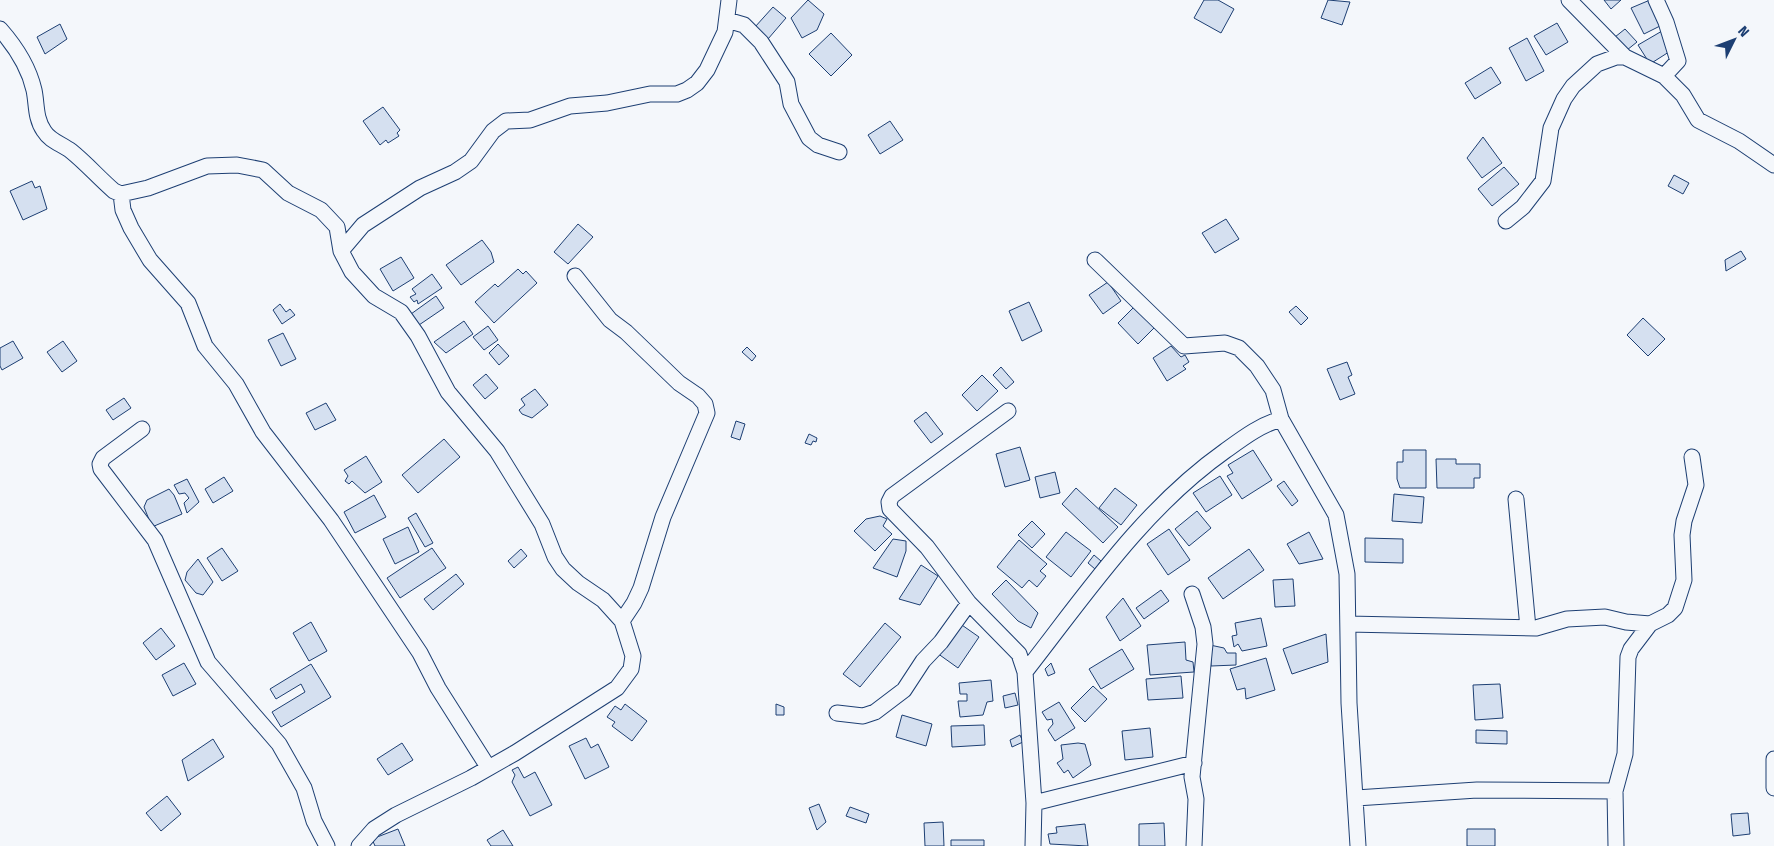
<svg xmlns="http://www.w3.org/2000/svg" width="1774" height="846" font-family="'Fira Sans Condensed',sans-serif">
  <rect width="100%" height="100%" fill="#f4f7fb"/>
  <path fill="#d5e0f0" stroke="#1d3f73" d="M808,0l16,14 -7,16 -15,8 -11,-20z
    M1204,0h14l16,9 -13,24 -27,-15z
    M1328,0l22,2 -8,23 -21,-7z
    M1604,0h17l-10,9z
    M1650,0l14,24 -20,10 -13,-26z
    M773,7l13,11 -18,21 -13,-12z
    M1557,23l11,19 -22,13 -12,-19z
    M60,24l7,15 -22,15 -8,-17z
    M1625,29l12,13 -10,8 -12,-13z
    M1662,31l10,19 -22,14 -12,-19z
    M831,33l21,22 -21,21 -22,-22z
    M1527,38l17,33 -18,10 -17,-33z
    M1491,67l10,16 -26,16 -10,-16z
    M383,107l17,23 -3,3 2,3 -11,7 -2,-3 -6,5 -17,-24z
    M890,121l13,19 -23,14 -12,-19z
    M1483,137l19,26 -20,15 -15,-20z
    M1504,167l15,17 -27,22 -14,-17z
    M1674,175l15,8 -6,11 -15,-8z
    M32,181l3,7 5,-2 7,23 -24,11 -13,-29z
    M1226,219l13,20 -24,14 -13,-20z
    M578,224l15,13 -25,27 -14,-12z
    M482,240l9,12 3,10 -33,23 -15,-20z
    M1741,251l5,8 -20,12 -1,-11z
    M401,257l13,21 -21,13 -13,-22z
    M518,269l5,5 3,-3 11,12 -43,40 -19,-21 20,-18 3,3z
    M432,274l10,14 -24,16 -1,-4 -3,2 -4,-5 6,-3 -4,-5z
    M1108,282l13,19 -18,13 -14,-19z
    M436,296l8,12 -25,17 -8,-11z
    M1029,302l13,29 -20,10 -13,-30z
    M280,304l6,8 4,-3 5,6 -13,9 -9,-14z
    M1296,306l12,12 -7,7 -12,-13z
    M1134,307l21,20 -17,17 -20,-21z
    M1643,318l22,21 -17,17 -21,-21z
    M464,321l9,13 -27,19 -12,-11z
    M488,326l10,14 -14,10 -11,-13z
    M283,333l13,26 -15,7 -13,-26z
    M13,341l10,17 -21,12 -2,-4v-18z
    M63,341l14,20 -15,11 -15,-20z
    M498,344l11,12 -10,9 -10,-12z
    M1171,346l10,11 4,-2 4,7 -6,4 3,3 -19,12 -14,-23z
    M747,347l9,9 -4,5 -10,-9z
    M1347,362l5,13 -4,2 7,17 -15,6 -13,-31z
    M1001,367l13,15 -8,7 -13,-14z
    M486,374l12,14 -13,11 -12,-14z
    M982,375l16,16 -21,20 -15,-16z
    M535,389l13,16 -16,13 -10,-4 -3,-4 6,-5 -4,-6z
    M124,398l7,10 -18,12 -7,-10z
    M326,403l10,17 -21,10 -9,-17z
    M926,412l17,22 -12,9 -17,-22z
    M736,421l9,3 -5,16 -9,-3z
    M809,434l8,4 -1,4 -3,-1 -2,4 -6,-2z
    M444,439l16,18 -42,36 -16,-18z
    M1020,447l10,33 -25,7 -9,-33z
    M1253,450l19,30 -30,19 -15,-23 6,-3 -5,-8z
    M1403,450h23v38h-26l-3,-9v-17h6z
    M366,456l16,26 -17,11 -13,-12 -3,3 -4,-3 3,-5 -4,-6z
    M1436,459h20v5h24v14h-6v10h-37z
    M1055,472l5,21 -20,5 -5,-21z
    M1220,476l12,19 -26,17 -13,-19z
    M224,477l9,14 -20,12 -8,-14z
    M187,479l12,23 -12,11 -3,-10 5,-5 -4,-5 -6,1 -5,-9z
    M1284,481l14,20 -6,5 -15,-20z
    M1076,488l42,39 -15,16 -41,-39z
    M1115,488l22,17 -16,20 -22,-17z
    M169,489l5,6 8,19 -30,13 -8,-20 3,-7z
    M1394,494l30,3 -2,26 -30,-2z
    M374,495l12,22 -31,16 -11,-21z
    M1197,511l14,17 -22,18 -14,-17z
    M416,513l17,30 -8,4 -17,-29z
    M880,516l7,3 -4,7 9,8 -17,17 -21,-20 12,-12z
    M1032,521l13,13 -13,14 -14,-13z
    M408,527l11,25 -24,12 -12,-25z
    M1169,529l21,31 -22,15 -21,-31z
    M1066,532l25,19 -20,26 -25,-20z
    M1309,532l14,27 -24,5 -12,-20z
    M1365,538l38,1v24l-38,-1z
    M893,539l13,2v10l-9,26 -24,-9z
    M1019,540l28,24 -7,7 6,5 -9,11 -8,-7 -7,8 -25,-21z
    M222,548l16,23 -16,10 -15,-23z
    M432,548l14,20 -46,30 -13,-20z
    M521,549l6,7 -13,12 -6,-7z
    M1249,549l15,21 -41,29 -15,-21z
    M1094,555l7,6 -6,8 -7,-6z
    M198,559l15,23 -10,13 -7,-2 -11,-13 2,-8z
    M921,565l17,11 -18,29 -21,-6z
    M456,574l8,10 -31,26 -9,-11z
    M1293,579l2,27 -20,1 -2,-27z
    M1006,580l32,33 -7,15 -13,-7 -26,-27z
    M1161,590l8,11 -25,18 -8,-11z
    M1123,598l18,28 -21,15 -14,-24z
    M1261,618l6,28 -25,5 -4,-7 -4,3 -2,-11 5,-1 -2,-12z
    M311,622l16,29 -18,10 -16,-28z
    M885,623l16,14 -41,50 -17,-13z
    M959,623l20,14 -21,31 -21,-15z
    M161,628l14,18 -19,14 -13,-17z
    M1326,634l2,28 -36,12 -9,-25z
    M1185,642l1,18 7,2 1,10 -44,3 -3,-30z
    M1210,645l14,3 3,5h9v12l-25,1z
    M1122,649l12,20 -33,20 -12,-20z
    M1266,658l9,32 -29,9 -1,-11 -8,2 -7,-21z
    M184,663l12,21 -23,12 -11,-21z
    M1051,663l4,10 -7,3 -3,-7z
    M311,664l20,33 -50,30 -9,-15 33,-20 -4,-8 -25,15 -6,-10z
    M1181,676l2,22 -35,2 -2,-21z
    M991,680l2,21 -6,1 -4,13 -23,2 -2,-16h9v-7h-7l-1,-11z
    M1500,684l3,34 -28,2 -2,-35z
    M1093,686l14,13 -22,23 -14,-14z
    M1015,693l3,12 -13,3 -2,-12z
    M1059,702l16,26 -20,13 -7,-11 5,-6 -1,-5 -5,1 -5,-8z
    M625,704l22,17 -15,20 -20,-15 3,-4 -8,-5 8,-11 6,4z
    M776,704l8,3v8h-8z
    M902,715l30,9 -6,22 -30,-9z
    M984,725l1,20 -33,2 -1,-21z
    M1150,728l3,29 -28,3 -3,-29z
    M1476,730l31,1v13l-31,-1z
    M1020,735l3,7 -11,5 -2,-7z
    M586,738l5,10 7,-4 11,23 -24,12 -16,-33z
    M213,739l11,18 -36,24 -6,-21z
    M402,743l11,17 -25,15 -11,-16z
    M1078,743l7,1 6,21 -18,13 -5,-8 -4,3 -7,-10 6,-4 -2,-14z
    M518,767l6,11 11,-6 17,33 -22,11 -18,-34 3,-7 -3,-5z
    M167,796l14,18 -20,17 -15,-18z
    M819,804l7,18 -9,8 -8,-22z
    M850,807l19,7 -3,9 -20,-7z
    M1748,813l2,21 -17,2 -2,-22z
    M943,822l1,24h-19l-1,-23z
    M1164,823l1,23h-26v-22z
    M1085,824l3,22 -38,-2 -2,-10 9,-1 -1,-6z
    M398,829l7,17h-30l-3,-7z
    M1467,829h28v17h-28z
    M503,830l10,16h-22l-4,-6z
    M951,840h33v6h-33z"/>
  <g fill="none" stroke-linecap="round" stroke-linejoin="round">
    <g stroke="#1d3f73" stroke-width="17">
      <path id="minor" d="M1569,0l56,57
        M1656,0l10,22 12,39 -14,15
        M727,20l17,5 17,17 26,40 4,22 18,34 9,7 21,7
        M0,29c15,17 29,39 34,61 3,14 1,28 10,41 6,10 18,13 27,20 15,12 28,27 43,40l7,3 27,-6 59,-22 30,-1 26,5 25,23 33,17 16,17 4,24 11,21 22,24 27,16 17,24 30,56 49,59 45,73 13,33 8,12 15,14 25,17 19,21 11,35 -2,13 -14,19 -102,65 -44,25 -75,37 -22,14 -15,17
        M121,194l2,16 8,18 19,32 38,43 17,43 31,38 27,48 68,88 89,133 18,35 50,79
        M1506,221l17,-14 20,-26 8,-53 13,-29 9,-13 24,-22 19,-7h9l39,19 19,19 15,25 41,21 35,24
        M341,251l22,-26 57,-37 35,-16 16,-11 22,-30 13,-10 24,-1 40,-14 37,-3 43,-9h27l10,-4 10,-7 10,-13 18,-38 4,-32
        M1095,260l89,86 41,-3 14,5 18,18 16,24 8,29 55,96 11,59 2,129 9,143
        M575,276l35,44 16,12 53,51 19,13 7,8 2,9 -44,104 -22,71 -7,15 -12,18
        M1008,411l-116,85 -3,6 1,7 37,38 42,56 50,51 6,18 9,131 -1,43
        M142,429l-39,29 -3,6 1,5 54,71 53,122 71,82 25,44 10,33 13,25
        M1516,499l12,129
        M1192,594l11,33 2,17 -13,133 4,22 -2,47
        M1348,624l188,4 31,-9 38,-2 21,5 24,2
        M1025,672c61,-78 118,-163 200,-221 18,-13 35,-26 56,-32
        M837,713l26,3 12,-4 29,-22 19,-29 18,-19 28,-39
        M1774,759v29
        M1356,798l121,-8 138,1
        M1034,803l160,-40
        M1616,846l-1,-55 10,-37 3,-97 3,-8 19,-25 18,-9 7,-7 9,-28 -2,-45 2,-14 12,-36 -4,-28"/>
    </g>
    <use href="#minor" stroke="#f4f7fb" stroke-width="15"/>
  </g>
  <g transform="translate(1734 40) rotate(48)" stroke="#f4f7fb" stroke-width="4" paint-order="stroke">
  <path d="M0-4L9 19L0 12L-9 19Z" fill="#1d3f73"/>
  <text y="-8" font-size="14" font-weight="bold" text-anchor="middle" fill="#1d3f73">N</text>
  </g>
</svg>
